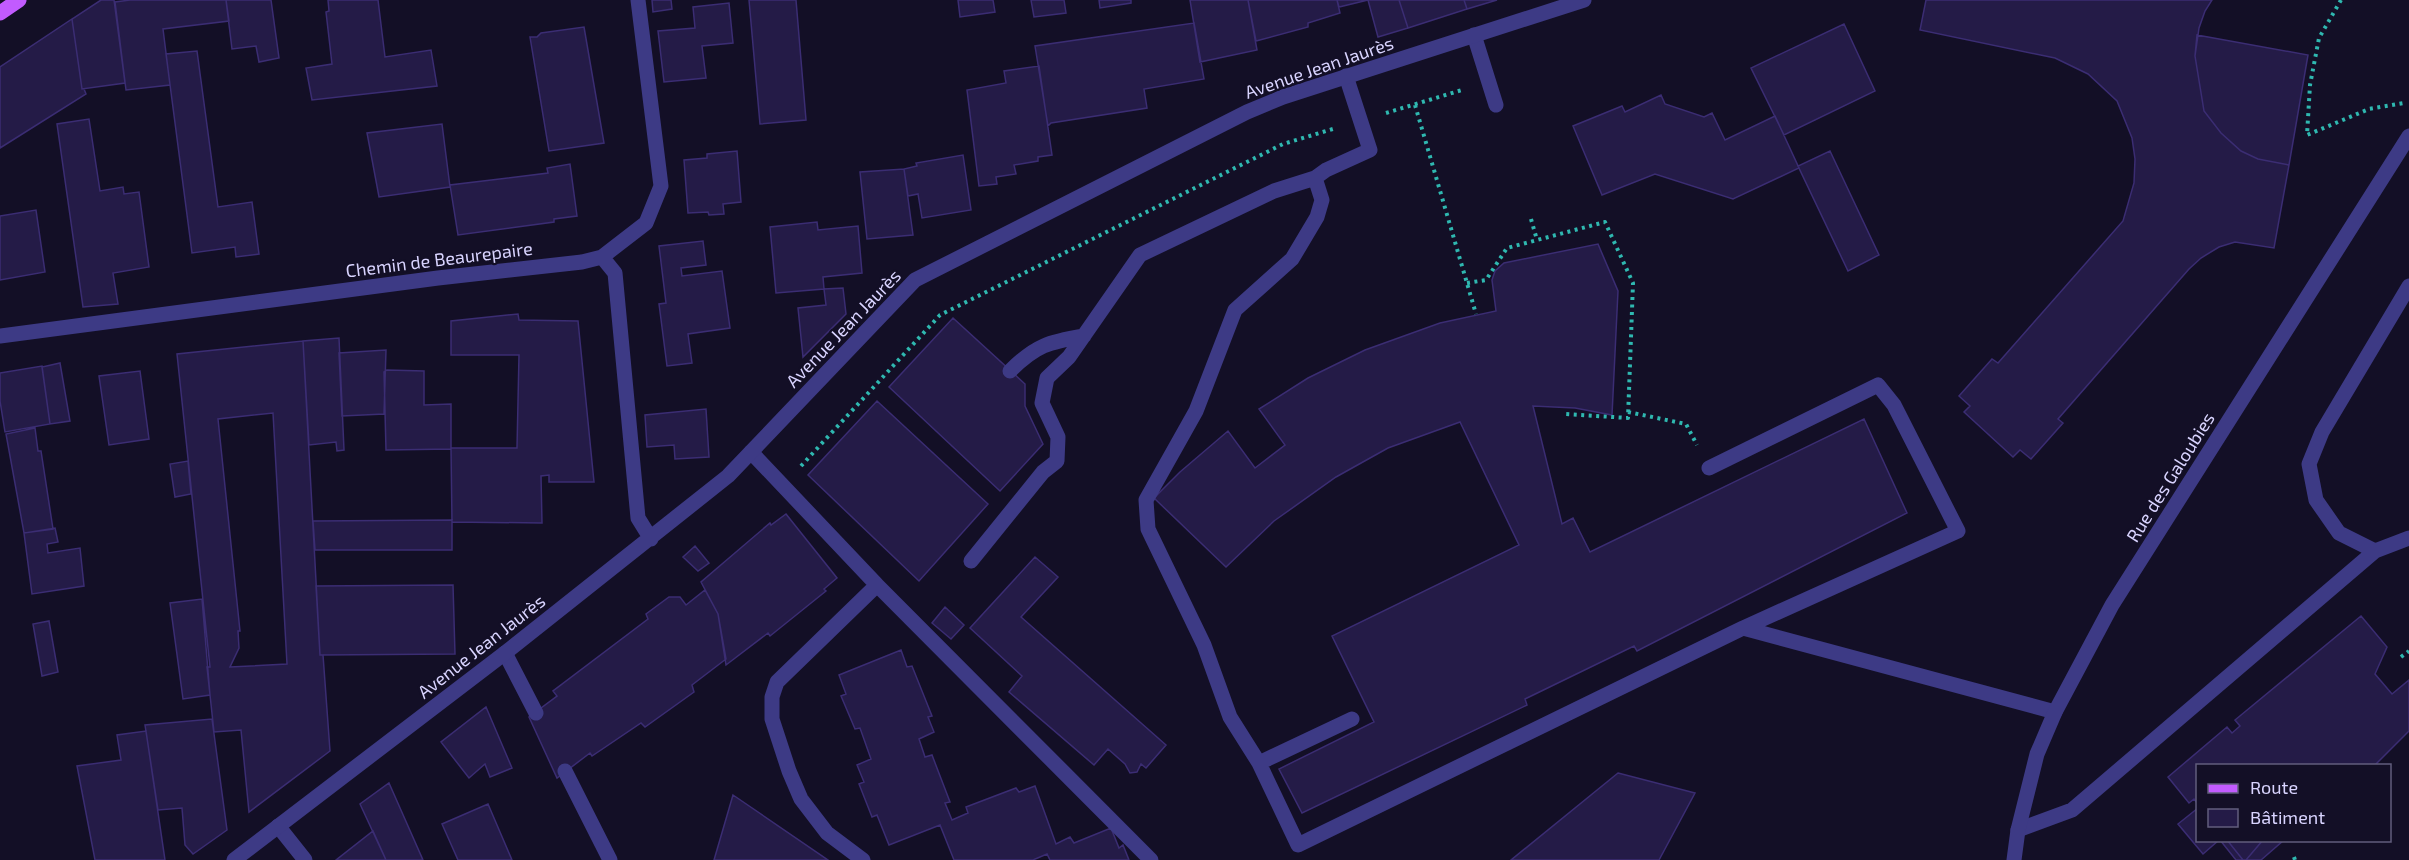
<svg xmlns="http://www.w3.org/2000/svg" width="2409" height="860" font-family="'Exo 2',sans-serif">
  <rect width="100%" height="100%" fill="#130f26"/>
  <path fill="#241b47" stroke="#3b2d73" stroke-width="1.5" fill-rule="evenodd" d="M101,0h13l11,83 -43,6 -10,-70z
    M130,0h96l3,21 -66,8 7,56 -44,5 -11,-88z
    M226,0h45l8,58 -20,4 -3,-16 -24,3z
    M328,0h50l7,57 46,-7 6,36 -125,14 -6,-32 26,-4 -6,-52 3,-1z
    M652,0h19l1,9 -19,3z
    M749,0h47l10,120 -46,4z
    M958,0h35l2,12 -35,5z
    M1031,0h33l2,13 -32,4z
    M1099,0h32v3l-31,5z
    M1190,0h58l9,50 -57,12z
    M1248,0h89l3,13 -32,10v4l-52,14z
    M1337,0h62l9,28 -30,9 -10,-37 -29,7z
    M1399,0h65l3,9 -59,19z
    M1464,0h33l-30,9z
    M1926,0h286l-7,11 -6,17 -4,28 9,55 17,22 20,18 17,8 31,6 -15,83 -39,-6 -16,5 -18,11 -12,11 -131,150 5,4 -32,36 -11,-9 -7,7 -49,-45 6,-6 -11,-10 33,-37 6,4 125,-142 11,-38 1,-24 -3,-21 -15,-37 -29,-27 -33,-16 -135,-28z
    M729,3l4,40 -31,3 4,32 -42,4 -6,-51 37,-3 -2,-21z
    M72,19l10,70h2l2,5 -86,54v-81z
    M1194,23l10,56 -60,10 3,19 -96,15 -3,3 -13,-80z
    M1844,24l31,67 -91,44 -33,-67z
    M584,27l20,116 -55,8 -19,-114h7l4,-4z
    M2197,35l111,20 -19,110 -31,-6 -17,-8 -20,-18 -17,-22 -9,-55z
    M197,51l21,156 34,-5 7,52 -23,3 -1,-10 -43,6 -26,-199z
    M1039,66l13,89 -14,2v4l-24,4 2,9 -20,3 1,7 -18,2 -12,-96 39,-7 -2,-12z
    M1661,95l4,9 39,13 8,-4 13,27 50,-24 24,52 -66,31 -78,-25 -53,21 -29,-69 49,-20 3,6z
    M89,119l11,72 23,-4 1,7 15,-2 10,75 -36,6 5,31 -35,3 -26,-183z
    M442,124l8,63 -71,10 -12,-64z
    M737,151l4,51 -18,2 1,10 -15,1 -1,-3 -20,1 -4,-53 23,-2v-4z
    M1830,151l49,104 -31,16 -50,-105z
    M963,155l8,55 -49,8 -4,-24 -10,2 -4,-27 13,-3 -1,-3z
    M570,164l7,52 -23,3v3l-96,13 -8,-50 98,-12 -1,-5z
    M904,169l9,66 -46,4 -7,-67z
    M36,210l9,62 -45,8v-64z
    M817,222l1,8 40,-4 4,47 -39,4 1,12 -48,4 -6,-66z
    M703,241l3,24 -25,3 1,8 40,-5 8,57 -42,6 4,29 -25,3 -8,-62 7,-1 -7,-57z
    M1598,244l20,47 -6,124 -37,-7 -42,-2 29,118 11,-6 17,34 274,-133 43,94 -270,138 -3,-5 -109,53 2,6 -225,108 -23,-44 95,-47 -42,-86 187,-91 -59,-123 -72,26 -52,29 -62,44 -48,46 -72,-69 26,-26 48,-41 27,37 30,-23 -26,-36 49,-31 57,-28 75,-27 56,-12 -4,-31 3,-9 9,-8z
    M843,288l3,26 -43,43 -5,-49 28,-3 -2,-16z
    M518,314l1,6 59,1 16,161h-45v-7l-8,1 1,47 -90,-1 -1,-74h66l2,-93h-68v-34z
    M953,318l72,66v22l18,38 -43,47 -111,-104z
    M339,338l5,112 -7,1 -1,-9 -27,3 -6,-104z
    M303,341l17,314h3l7,96 -81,61 -8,-82 -27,2 -7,-65h3l-33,-313zM273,413l14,251 -57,3 9,-19 -1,-17h2l-22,-212z
    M386,350l-2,64 -42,2 -3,-63z
    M60,363l10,58 -20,3 -8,-57z
    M42,366l8,58 -45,8 -5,-31v-28z
    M387,370l37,1v34l27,-1v45l-65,1 -2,-78z
    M140,371l9,68 -40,6 -10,-69z
    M877,401l111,103 -69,77 -111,-106z
    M706,409l3,48 -34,2 -1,-14 -27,2 -2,-32z
    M35,428l3,23h3l12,78 -29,4 -18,-99z
    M188,461l3,33 -16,3 -5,-33z
    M786,514l51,64 -13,11 2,2 -56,45 -2,-3 -42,32 -8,-51 -17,-32 69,-59 1,2z
    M452,520v30h-137l-2,-29z
    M55,528l3,14 -11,2 1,9 32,-5 4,38 -52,8 -8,-61z
    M695,546l14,17 -11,8 -15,-14z
    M1035,557l23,20 -37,40 145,128 -20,23 -5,-4 -4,8 -7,1 -5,-9 -17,-15 -14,16 -85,-73 13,-16 -52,-48z
    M453,585l2,69 -135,1 -4,-69z
    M705,590l13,24 8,45 -34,26 2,7 -49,35 -4,-4 -49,33 -2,-3 -33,25 -28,-61 28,-21 -4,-5 95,-72 -2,-5 23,-17h11l6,8z
    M202,599l8,96 -27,4 -13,-96z
    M945,607l19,18 -13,14 -19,-16z
    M2361,616l26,31 -12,27 17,20 17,-14v51l-35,35h-176v38l-4,-5 -5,4 -21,-26 59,-50 5,6 8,-7 -5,-6z
    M49,621l9,51 -16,4 -9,-52z
    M901,650l6,17 5,-1 20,50 -4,1 6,15 -15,7 6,18 7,-2 18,47 -5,1 7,17 16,-7 -2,-6 50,-19 3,4 16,-6 21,58 14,-7 4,6 37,-15 8,20 4,-3 6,15h-79l-3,-6 -14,6h-79l-14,-35 -51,20 -12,-30 -5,2 -13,-33 5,-2 -7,-17 14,-6 -11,-31 -5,1 -14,-33 5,-2 -7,-19z
    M486,707l26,61 -22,9 -5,-13 -16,14 -28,-36z
    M212,719l15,111 -34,24 -8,-9 -3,-37 -24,2 -13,-85z
    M146,731l19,129h-70l-18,-94 44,-6 -4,-25z
    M1618,773l77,20 -36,67h-148z
    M389,783l34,77h-37l-26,-56z
    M733,795l95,65h-114z
    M488,804l24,56h-54l-16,-36z
    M2198,808v32h21l-16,14 -25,-30z
    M373,831l13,29h-50z
    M2220,840h7l16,20h-7z
    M2227,840h36l-17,20h-3z
    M2263,840h21l-23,20h-15z"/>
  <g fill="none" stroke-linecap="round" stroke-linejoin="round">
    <path stroke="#2fb8b0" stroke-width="4" stroke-dasharray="3 4.5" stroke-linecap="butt" d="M2341,0l-22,38 -9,47 -3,50 62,-26 35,-6
      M1415,105l61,209
      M1386,113l76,-23
      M1531,219l6,21
      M1467,283l19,-3 21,-32 98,-26 28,61 -5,135 -62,-4
      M1628,412l58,12 11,21
      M801,466l139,-151 343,-171 53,-16
      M2401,657l8,-6
      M2294,857l1,3"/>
    <path stroke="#3d3a85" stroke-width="15" d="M1474,35l22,70
      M1010,371c26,-26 39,-29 74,-35
      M751,452l126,133 274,275
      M1709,468l169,-83 16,20 64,126 -215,97
      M2375,551l-36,-18 -23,-33 -7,-36 13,-32 87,-146
      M971,561l72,-89 14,-11 1,-24 -16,-34 5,-25 22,-21 71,-102 134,-64 41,-13 11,-8 44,-20 -24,-74
      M505,653l31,60
      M1352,719l-93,44 39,82 445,-217 312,84
      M1259,763l-29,-46 -26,-72 -56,-116 -2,-29 50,-89 39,-101 57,-51 25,-42 5,-17 -7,-22
      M565,771l45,89
      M278,826l27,34
      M2018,830l54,-20 303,-259 34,-13
      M863,860l-36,-27 -26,-34 -12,-28 -17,-52v-22l5,-15 100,-97"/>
    <path stroke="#3d3a85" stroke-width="15" d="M602,257l13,16 23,245 13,21
      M0,336l438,-58 144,-16 20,-5 44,-34 15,-37 -23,-186
      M234,860l271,-207 223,-177 187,-196 332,-168 36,-15 301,-97
      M2014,860l4,-30 19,-76 18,-42 57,-107 297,-469"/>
    <path stroke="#c25bff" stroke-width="15" d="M0,13l19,-13"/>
  </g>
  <g text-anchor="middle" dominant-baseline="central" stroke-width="4.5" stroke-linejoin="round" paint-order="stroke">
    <g font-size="18" fill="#d9d4ff" stroke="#130f26">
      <text transform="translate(1319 67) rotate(-19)">Avenue Jean Jaurès</text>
      <text transform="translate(439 259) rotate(-7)">Chemin de Beaurepaire</text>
      <text transform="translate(843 328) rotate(-46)">Avenue Jean Jaurès</text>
      <text transform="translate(2170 477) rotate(-58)">Rue des Galoubies</text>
      <text transform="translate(481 646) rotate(-38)">Avenue Jean Jaurès</text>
    </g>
  </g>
  <rect x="2196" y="764" width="195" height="78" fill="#130f26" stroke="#625e7d" stroke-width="1.5"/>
  <rect x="2208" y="784" width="30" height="9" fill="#c25bff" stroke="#625e7d" stroke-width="1.5"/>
  <text x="2250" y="794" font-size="18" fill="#d9d4ff">Route</text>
  <rect x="2208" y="809" width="30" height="18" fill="#241b47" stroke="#625e7d" stroke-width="1.5"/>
  <text x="2250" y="824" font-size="18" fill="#d9d4ff">Bâtiment</text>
</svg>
